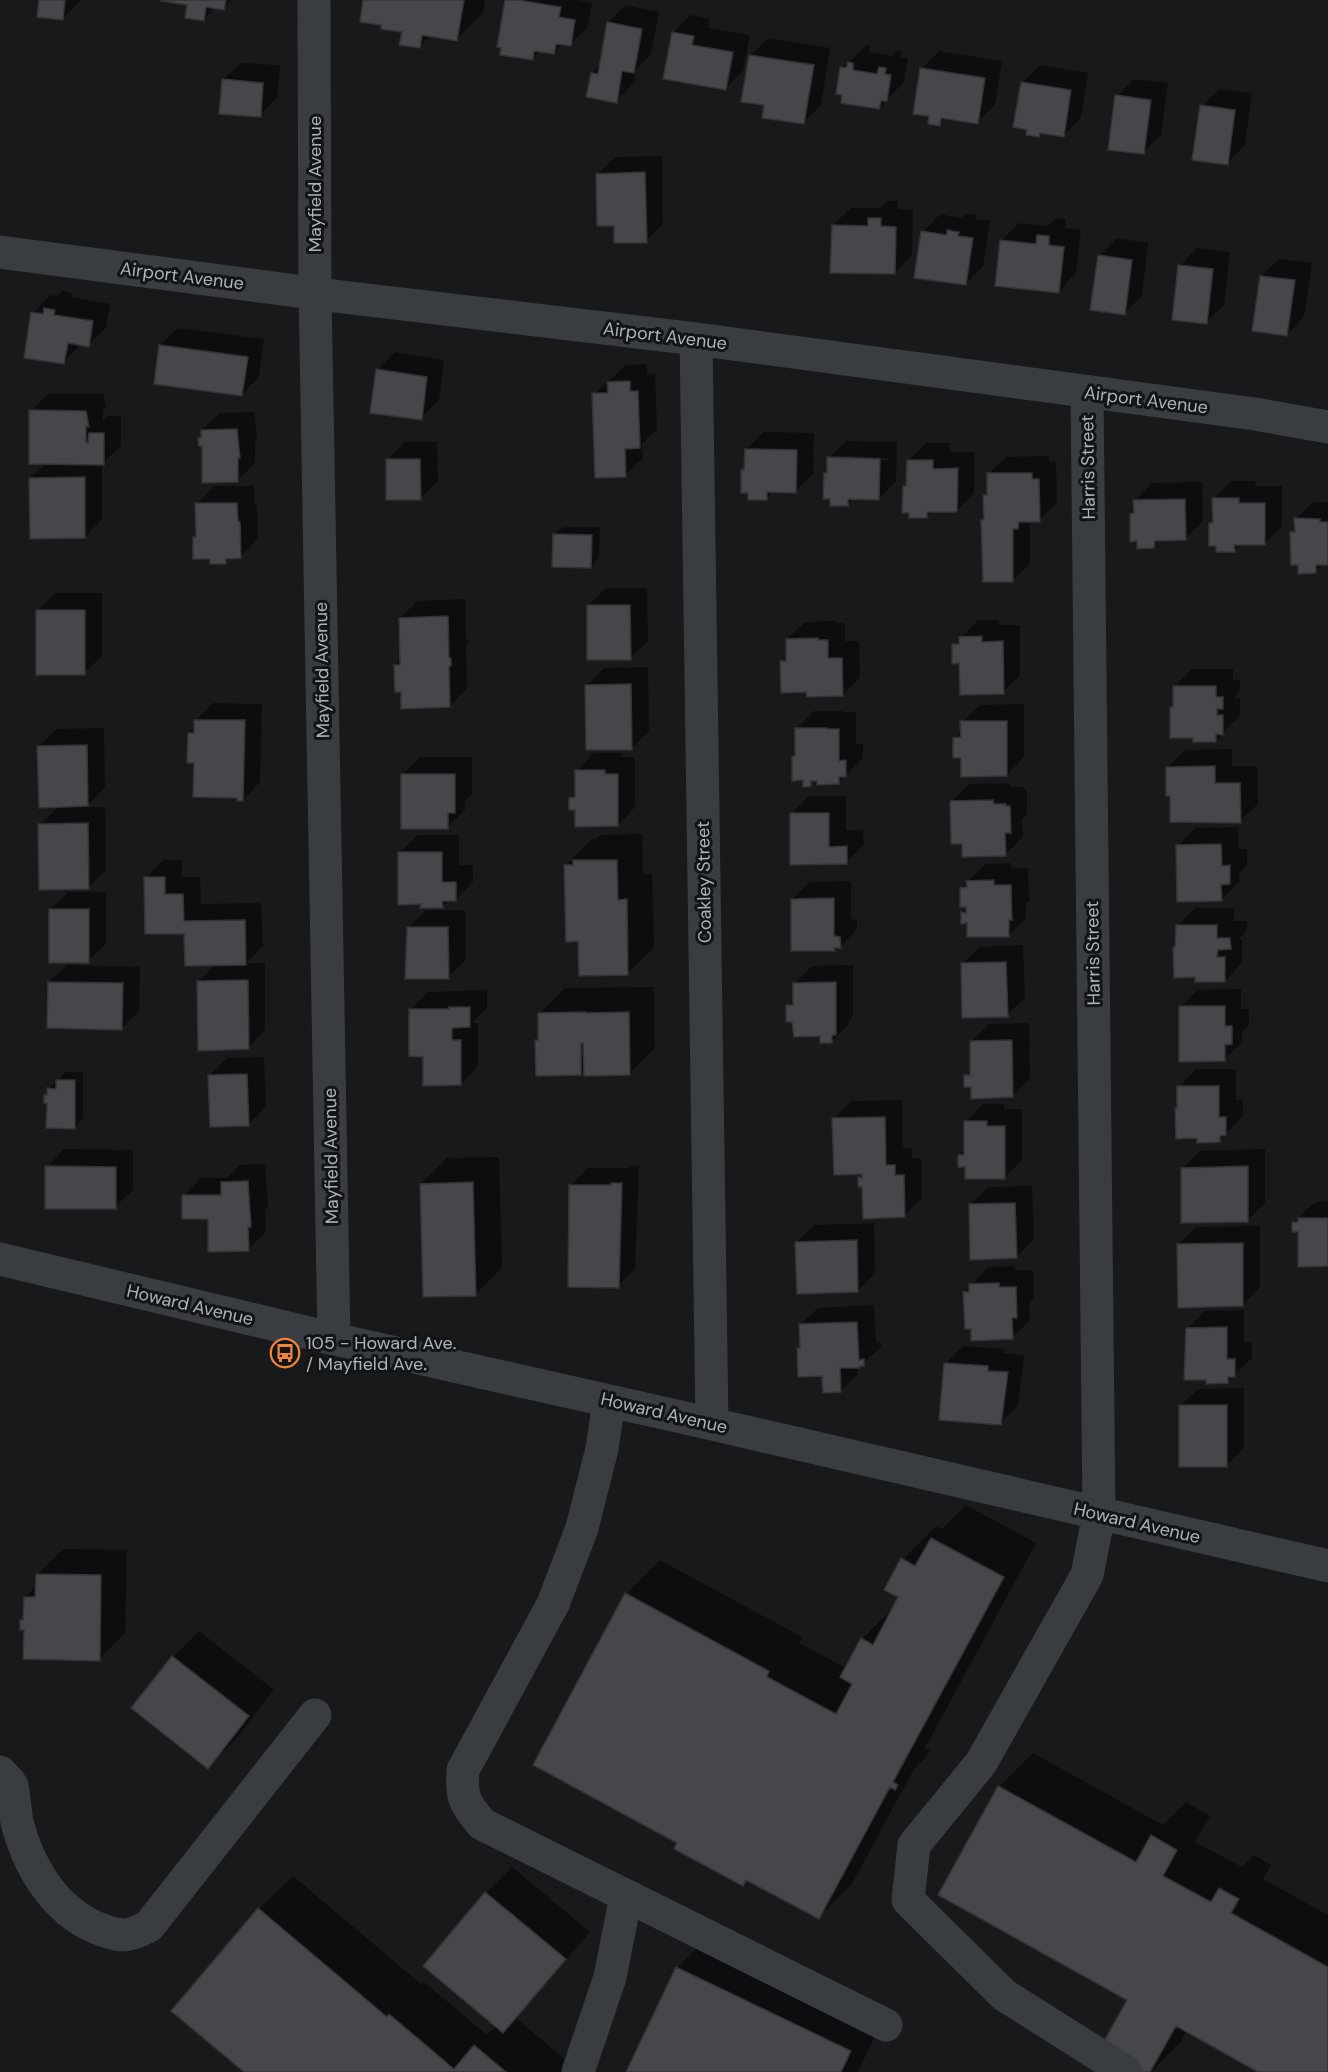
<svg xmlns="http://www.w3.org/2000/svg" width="1328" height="2072" font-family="'DM Sans',sans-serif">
  <rect width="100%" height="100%" fill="#18191b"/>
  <path fill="#0007" fill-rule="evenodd" d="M40,0h41l-19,19z
    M163,0h68l-7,8 -8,-1 -12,12 -15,-15z
    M365,0h120l-2,13 -26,26 -26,-4 -11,11 -17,-15 -20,-7z
    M506,0h70l16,3 -4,24 -18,17 -7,-1 -9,10 -14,-2 -8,8z
    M625,5l34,7 -8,42 -15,15 -2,14 -18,18 -24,-28 9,-8 7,-42z
    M690,15l20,4 -2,9 42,7 -7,36 -17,17 -53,-55z
    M768,38l62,10 -9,57 -18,18 -37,-19 -16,-48z
    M867,45l3,1 -1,6 23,4 6,-6 4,1 -1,6 7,1 -4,24 -25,26 -37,-40z
    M939,51l63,10 -7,44 -18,17 -31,-4 -7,6 -9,-9 -9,-46z
    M241,63l39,2 -3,33 -17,17 -37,-35z
    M1040,65l48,8 -7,44 -17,18 -22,-4 -4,4 -16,-52z
    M1134,79l34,4 -7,52 -18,18 -26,-57z
    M1219,89l33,4 -7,52 -18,18 -25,-57z
    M662,156l1,68 -17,17 -30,-17 -18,-50 17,-17z
    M887,201h11v8l15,1 -1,45 -17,18 -62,-48 18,-17h29z
    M940,214l22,4 4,-4 10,1 -1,4 15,2 -7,45 -17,18 -43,-52z
    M1056,218l10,1 -1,9 16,2 -5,43 -17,18 -58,-50 18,-18 29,3z
    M1117,238l31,5 -6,53 -18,17 -25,-57z
    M1197,248l33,4 -6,53 -18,17 -26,-56z
    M1279,259l33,4 -8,54 -18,18 -25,-59z
    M63,291l9,2 -1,4 39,7 -4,24 -18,17 -6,-1 -19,18 -30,-49 17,-18 7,1z
    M178,328l86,11 -5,38 -17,17 -82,-49z
    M395,352l49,8 -5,40 -18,18 -44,-48z
    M647,364v10h8l2,55 -15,15 1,14 -18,17 -31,-81 32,-29z
    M48,394h55l3,14 -3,2v11l5,-5h13v30l-19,18v55l-17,18 -55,-58 16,-16 -15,-52z
    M254,412l3,27 -2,3v21l-18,18 -37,-42 2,-3v-6l18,-17z
    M764,432l50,1 -1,41 -18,17h-21l-8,7 -23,-27 3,-3v-19z
    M846,441l51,1 -1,39 -17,18 -25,-1 -6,6 -22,-30 2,-3 1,-13zM841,456l47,2v2l-47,-1z
    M405,442h32l1,39 -18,17 -33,-38z
    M926,443h24v9h25l-1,41 -17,18h-25l-6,6 -22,-31 4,-3v-22z
    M1049,456v6h7l1,41 -18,17h-9v43l-17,17 -30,-59 2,-2v-23l4,-4 -1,-18 18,-17z
    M1231,481h25l-1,5h27v40l-18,18h-23l-7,7 -24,-27 4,-4v-21z
    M1202,482l1,39 -18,18h-24l-7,8 -23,-33 4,-4v-10l17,-17z
    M214,486h40l1,18 2,1 1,34 -18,18h-9l-5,5 -32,-25 3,-2v-31z
    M1313,502h15v61h-4l-9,9 -16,-8 -7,-31 4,-5v-9z
    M563,527h37l-1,31 -8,8 -37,-31z
    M606,588h41l1,53 -18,17 -42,-52z
    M55,593h47v63l-18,17 -47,-62z
    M465,599l1,40 2,2 -2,7 1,40 -17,18 -48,-16 -6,-25 6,-6 -2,-41 18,-17z
    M978,620h21v5h21v50l-17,17 -42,-30 -7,-17z
    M835,621v2h10v18h14l1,36 -17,18 -61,-33 6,-6 -1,-17 18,-17z
    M648,667l1,64 -17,17 -46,-62 18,-18z
    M1192,669h41v11h7v10l-6,9 6,-1v17l-24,26 -22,-4 -23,-29 3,-3v-18z
    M213,703l49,1 -2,78 -17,18 -47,-39 -7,-28 6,-6v-6z
    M1024,704v53l-17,18 -45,-19 -7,-18 7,-7v-9l18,-17z
    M814,711h30v1h12v32h7v14l-25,25 -22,-4 -6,6 -6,-6 -11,-23 3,-3v-24z
    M104,728l1,59 -19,20h19l1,63 -18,17 -48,-62 19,-19 -20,-60 18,-17z
    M1232,749v17h25l1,38 -18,17 -69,-27 -4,-26 18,-18z
    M594,753h28v4h13v50l-17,18 -48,-27 7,-6v-21z
    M420,757h52v37l-7,7v9l-18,17 -45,-52z
    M1010,783l1,4h12v2h4v25l-5,5 1,18 -18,18 -53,-54 17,-17z
    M809,796h37v34h17l1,15 -18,17 -55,-48z
    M1238,827l1,22h8v16l-8,9v8l-17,17 -44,-53 17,-18z
    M642,834l1,40h9l2,73 -26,26 -49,-33 -13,-75 26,-26h4l5,-4z
    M417,835h42v30h14v17l-18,18h-6l-7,7 -19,-4 -23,-50z
    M163,860h19v17h18l1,27 60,-1 2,43 -17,17h19v67l-17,18 -49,-67 17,-17 -30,-32 -40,-54z
    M1011,863v5h17l1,33 -3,2v15l-17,17 -40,-13 -7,-9 8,-7 -8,-18 23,-24z
    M851,881v38l6,1v9l-17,18 -6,2 -42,-50 18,-17z
    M68,892h38v52l-18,17 -38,-51z
    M1195,908h39v13h13v9l-9,10h4v23l-17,18 -29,-5 -19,-30v-20z
    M426,910h39l1,50 -18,17 -40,-49z
    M1023,945l2,53 -18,17 -45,-51 18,-17z
    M67,965l73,2 -1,44 -18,18 -72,-47z
    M853,965v51l-4,4v4l-17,17 -39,-21 -5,-14 7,-7 -1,-15 18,-18z
    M654,987l1,61 -26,26 -44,-5 -4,4 -44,-32 3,-3 -1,-24 26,-26z
    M1241,989v20h8v16l-7,7v10l-18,18 -44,-53 18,-17z
    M487,990v18l-15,15h6v43l-17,18 -37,-29 -14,-45 18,-18z
    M1029,1023l1,55 -17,18 -41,-11 -6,-9 6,-6 -1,-28 18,-18z
    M264,1057l2,50 -18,18 -39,-49 18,-18z
    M1196,1069h40v31h7v16l-24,25 -20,-4 -20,-31v-19z
    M66,1072h17v47l-8,8 -27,-26 -3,-5 3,-3 1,-4z
    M902,1100l1,48h9v10h9l1,40 -18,18 -44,-38 5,-5 -31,-54 17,-18z
    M983,1104h21v5h18v51l-17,17 -38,-11 -8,-10 7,-7v-27z
    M64,1149l69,1v40l-18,17 -68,-40z
    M1265,1149v54l-17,17 -66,-51 18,-18z
    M499,1157l3,111 -26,26 -55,-110 26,-26z
    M265,1164l3,44 -3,2 1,22 -18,18 -65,-54 18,-18h26l13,-13z
    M630,1166h9l-4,103 -17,17 -47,-101 17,-17h40z
    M1032,1186l2,53 -18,18 -45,-52 17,-18z
    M1328,1201v64l-34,-43 17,-17 6,-3z
    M874,1223l1,50 -17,18 -61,-49 17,-17z
    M1260,1226v61l-17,18 -65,-60 18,-18z
    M1015,1266v4h18l1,29 -5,5 1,16 -18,18 -40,-11 -8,-34 24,-26z
    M874,1305l2,38h5v4l-23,20v6l-17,18 -43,-42 3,-3 -1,-21 18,-17z
    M1244,1310v32h8v16l-25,24 -39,-54 17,-17z
    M963,1346l42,3 -1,4 20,2 -6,51 -18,17 -55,-59z
    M1244,1388v60l-18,18 -46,-60 18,-17z
    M966,1505l70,38 -111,205 5,3 -2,4 -14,14 -62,115 -34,33 -70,-38 -5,5 -64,-41 -53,-249 34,-34 142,77 -3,6 47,25 16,-29 34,-34 4,-8 3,-38 33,-33 6,3z
    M63,1549l64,1 -2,83 -26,26 -74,-30 -3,-8 3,-3v-21l12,-11v-11z
    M199,1631l75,59 -40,51 -26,26 -35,-110z
    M1033,1753l130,72 23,-23 24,14 -15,26 47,25 12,-12 17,10 -8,14 65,36v157h-67l-74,-41 -7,12 -29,29h-13l-9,-73 -130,-212z
    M512,1867l78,65 -74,86 58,49 -4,5h-324l13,-163 34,-33 128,108 3,-2 63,53 9,-10 -10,-132z
    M711,1934l173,83 -26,55h-231l50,-104z"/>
  <path fill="#45474b" stroke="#323437" stroke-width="1.5" d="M39,0h26l-2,20 -26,-3z
    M162,0h64l-2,10 -18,-3 -2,14 -19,-3 2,-13 -26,-4z
    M363,0h101l-7,41 -35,-6 -2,13 -21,-3 3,-13 -21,-3v-4l-21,-3z
    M505,0h13l43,7 -2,10 16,3 -4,26 -15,-2 -2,10 -20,-3 -1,9 -33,-5 1,-7 -4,-1z
    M607,22l35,7 -8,44 -12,-2 -5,32 -31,-6 5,-24 7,1z
    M672,32l22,4 -2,9 41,7 -7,38 -63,-11z
    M749,55l65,10 -10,59 -42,-6 2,-13 -23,-3z
    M848,62l5,1v7l24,4 2,-7 7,1 -1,6 6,1 -4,26h-6l-2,8 -38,-6 1,-8 -6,-1 4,-27 6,1z
    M920,68l65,10 -7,46 -37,-6 -1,8 -12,-2 1,-8 -16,-2z
    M222,79l41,4 -2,34 -42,-3z
    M1021,82l50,8 -7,47 -24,-4 -1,4 -13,-2 1,-5 -14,-3z
    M1115,95l36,5 -7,54 -36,-4z
    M1200,105l35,5 -7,55 -36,-5z
    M645,172l2,71h-33v-17h-17l-1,-52z
    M868,218h13v8l15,1 -1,47 -65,-1 2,-48 36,1z
    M947,230l12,2 -1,4 15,2 -7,47 -52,-7 7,-47 26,4z
    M1037,235l12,1v9l15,2 -5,46 -64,-7 5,-46 36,4z
    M1098,255l34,5 -7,55 -35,-5z
    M1178,265l35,4 -6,55 -35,-4z
    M1260,276l35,4 -8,56 -35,-5z
    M44,308l11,2 -1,5 39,6 -4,26 -21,-4 -4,21 -40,-6 7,-46 12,2z
    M159,345l89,12 -6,39 -88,-12z
    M376,369l51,8 -5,43 -52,-7z
    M630,381v10h8l2,57 -15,1 1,28 -31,1 -3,-85h16l-1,-11z
    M29,410l57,1 3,16 -3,-1v17h2l1,-10h15v32l-75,-1z
    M237,429l3,29h-2v24l-36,1v-37h-3l-1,-8h3v-8z
    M745,449l52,1 -1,43 -29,-1v8h-19v-7h-7v-23h3z
    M827,457l53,2 -1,41 -31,-1v7h-18v-7h-7l1,-26h3z
    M386,459h34l1,41h-35z
    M907,460h26v9l25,-1 -1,44h-30v6h-18v-5h-7l1,-27h3z
    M987,473h45v6h7l1,43h-21l-1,7h-5v53h-30l-2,-62h3l-1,-25h4z
    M85,477v61l-55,1 -1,-61z
    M1212,498h27v5h26v42h-31l1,7h-19v-6h-7v-23h4z
    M1185,499l1,41 -31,1 -1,7 -17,1v-8l-7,1v-28l4,-1 -1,-13z
    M195,503h42l1,18 2,1 1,36 -15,1v5h-16v-5h-17v-22h3z
    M1294,518l26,1v3h8v43h-12v8l-18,1v-9h-7l-1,-33h5z
    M553,534l39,1 -1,33 -39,-1z
    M587,605h43l1,55h-44z
    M36,610h49v65h-49z
    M448,616l1,41 2,2v6l-2,2 1,40 -49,2v-17h-6l-1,-27h6l-1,-47z
    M982,636v6l21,-1 1,53 -44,1 -1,-32 -7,1v-20h7v-7z
    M818,638v2h10v18h14l1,38 -36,1 -1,-5 -25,1 -1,-32h6v-22z
    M631,684l1,66h-46l-1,-65z
    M1173,686h43v11h7v12h-6v6h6v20l-7,-1v8h-23v-4h-23v-31h3z
    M194,720h51l-2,81h-6v-3l-44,-1 1,-34h-7l1,-30h6z
    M960,721h47v55l-46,1v-19h-8v-20l8,-1z
    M795,728h32v1h12v32l7,-1v17h-7v7l-22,1v-4h-6v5l-8,1v-7l-11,1v-25h3z
    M87,745l1,61 -49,2 -2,-62z
    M1215,766v17h25l1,40 -71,-1v-26h-4v-29z
    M575,770h30v4h13v52l-43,1v-17h-6v-12l6,-1z
    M401,774h54v39h-7v16h-47z
    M993,800l1,4h12v2h4l1,27h-6l1,23 -44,1v-13h-11l-1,-43z
    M790,813h39v34l18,-1v18l-57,1z
    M88,823l1,66 -50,1 -1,-66z
    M1221,844l1,22 8,-1v19l-9,1 1,16 -45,1 -1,-57z
    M398,852h44v30h14v19h-14l1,7h-23l1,-4 -23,1z
    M573,860h44l1,40 9,-1 1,76 -49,1 -1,-35 -12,1 -2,-77h9z
    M144,877h21v17h18l1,27 61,-1 1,45 -61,1 -1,-32h-39z
    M994,880v5h17l1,35h-3v17h-42v-14l-6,1v-12l5,1v-6h-6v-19l7,-1 -1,-6z
    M834,898v38l6,1 1,11h-7l1,3h-44v-52z
    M49,909h40v54h-40z
    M1176,925h41v13h13l1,11 -13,1 -1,7h8v25h-30v-5l-21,1 -1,-31h2z
    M407,927h41l1,52h-44z
    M1006,962l2,55 -46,1 -1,-55z
    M248,980l1,69 -51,2 -1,-70z
    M48,982l75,1 -1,47 -75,-2z
    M836,982v53h-4v8h-12v-7l-26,1 -2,-15h-6v-17h7v-22z
    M1179,1006h46v20h7v18l-7,1v16l-46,1z
    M449,1007h21v20l-18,1v12h9v45l-38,1v-29l-14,-1v-47h40z
    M586,1012v1l43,-1 1,63 -46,1 -1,-33h-2v32l-45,1 -1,-36h3v-27z
    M1012,1040l1,57 -42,2v-12h-7v-12h6v-34z
    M247,1074l2,52 -39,1 -2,-52z
    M56,1080h19v49l-29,-1 1,-25h-3v-8h3v-7l9,1z
    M1177,1086h42v31h7v18l-6,1v6l-23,1v-5l-21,1 -1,-31h2z
    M885,1117l1,48h9v10h9l1,42 -42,2 -1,-32h-4v-10l4,1v-4l-28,1 -2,-57z
    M964,1121h23v5h18v53h-40v-12h-7v-12h6z
    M45,1166l71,1v42h-71z
    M1248,1166v56l-67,1v-55z
    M248,1181l3,46h-3l1,24 -41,1v-33h-26v-24h39v-13z
    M473,1182l3,114 -53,1 -3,-113z
    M611,1183h11l-3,105 -51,-1 1,-102h42z
    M1015,1203l2,55 -47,2 -1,-56z
    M1298,1218h30v48l-30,1v-35h-6v-10h6z
    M857,1240l1,52 -61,2 -2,-52z
    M1243,1243v63l-65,2 -1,-64z
    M999,1283v4h17l1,31h-5l1,21 -42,2v-12h-6l-2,-37h6v-8z
    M857,1322l2,38 5,-1v7h-5l1,2h-20l1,24 -18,1 -1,-17 -24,1 -1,-29h3l-1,-24z
    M1227,1327v32h8v18h-7v6l-22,1v-4h-22l2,-52z
    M944,1363l44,3v5l20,1 -7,53 -62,-5z
    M1179,1405h48v62h-48z
    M931,1538l73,39 -111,205 5,3 -3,5 -5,-3 -71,132 -73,-39 -3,6 -69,-37 3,-6 -144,-78 92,-172 144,78 -2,6 69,37 16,-30 -12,-7 21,-39 12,7 25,-48 -14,-7 17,-32 14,8z
    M36,1574l65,1 -1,86 -77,-2 1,-29h-4v-10h3l1,-23h11z
    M172,1656l77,60 -41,53 -77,-61z
    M998,1786l138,76 15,-27 26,15 -14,26 48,26 8,-14 20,11 -8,14 97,54v105h-70l-82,-46 -26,46h-15l-37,-20 29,-52 -189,-105z
    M485,1892l81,67 -63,74 -80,-67z
    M258,1908l129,109 2,-3 65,55 20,-24 32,27h-262l-73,-61z
    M676,1967l175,84 -10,21h-215z"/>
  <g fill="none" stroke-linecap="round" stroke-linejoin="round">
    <path stroke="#393c40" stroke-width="33" d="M314,0l1,293 19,1046
      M0,252l343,45 353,42 559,75 73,13
      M696,339l16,1085
      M1087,392l12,1122 -12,61 -106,188 -67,82 -6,55 96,95 122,77
      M0,1259l334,80 378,85 616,142
      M609,1401l-7,48 -20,79 -29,76 -90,166c-2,28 1,32 19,54l404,201
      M0,1772c3,4 10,9 12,14 2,6 3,27 5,36 11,44 37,88 80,106 22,9 31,10 52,-2l166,-211
      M578,2072l32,-95 16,-81"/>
  </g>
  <defs>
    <g id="bus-ring" transform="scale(1.5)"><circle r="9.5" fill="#131416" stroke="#f1843a" stroke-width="1.5"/><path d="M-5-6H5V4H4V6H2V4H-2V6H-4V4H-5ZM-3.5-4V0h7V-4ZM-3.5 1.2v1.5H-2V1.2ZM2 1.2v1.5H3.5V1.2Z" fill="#f1843a"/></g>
  </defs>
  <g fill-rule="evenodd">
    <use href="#bus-ring" x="285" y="1353"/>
  </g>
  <g text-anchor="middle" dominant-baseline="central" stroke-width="6" stroke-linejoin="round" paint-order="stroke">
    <g font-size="18" fill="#abb4ba" stroke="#131416">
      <text transform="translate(315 184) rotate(-90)">Mayfield Avenue</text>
      <text transform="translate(182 276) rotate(7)">Airport Avenue</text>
      <text transform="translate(665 336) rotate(7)">Airport Avenue</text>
      <text transform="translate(1146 400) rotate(7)">Airport Avenue</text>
      <text transform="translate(1088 467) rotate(-91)">Harris Street</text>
      <text transform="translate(322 670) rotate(-91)">Mayfield Avenue</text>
      <text transform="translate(704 882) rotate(-91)">Coakley Street</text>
      <text transform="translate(1093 953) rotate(-91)">Harris Street</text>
      <text transform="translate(331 1156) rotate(-91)">Mayfield Avenue</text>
      <text transform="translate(190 1305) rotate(13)">Howard Avenue</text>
      <text transform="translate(664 1413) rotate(13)">Howard Avenue</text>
      <text transform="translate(1137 1523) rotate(13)">Howard Avenue</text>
    </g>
    <g font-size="18" fill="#abb4ba" stroke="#131416" text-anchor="start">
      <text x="306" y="1343">105 - Howard Ave.<tspan x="306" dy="21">/ Mayfield Ave.</tspan></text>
    </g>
  </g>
</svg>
